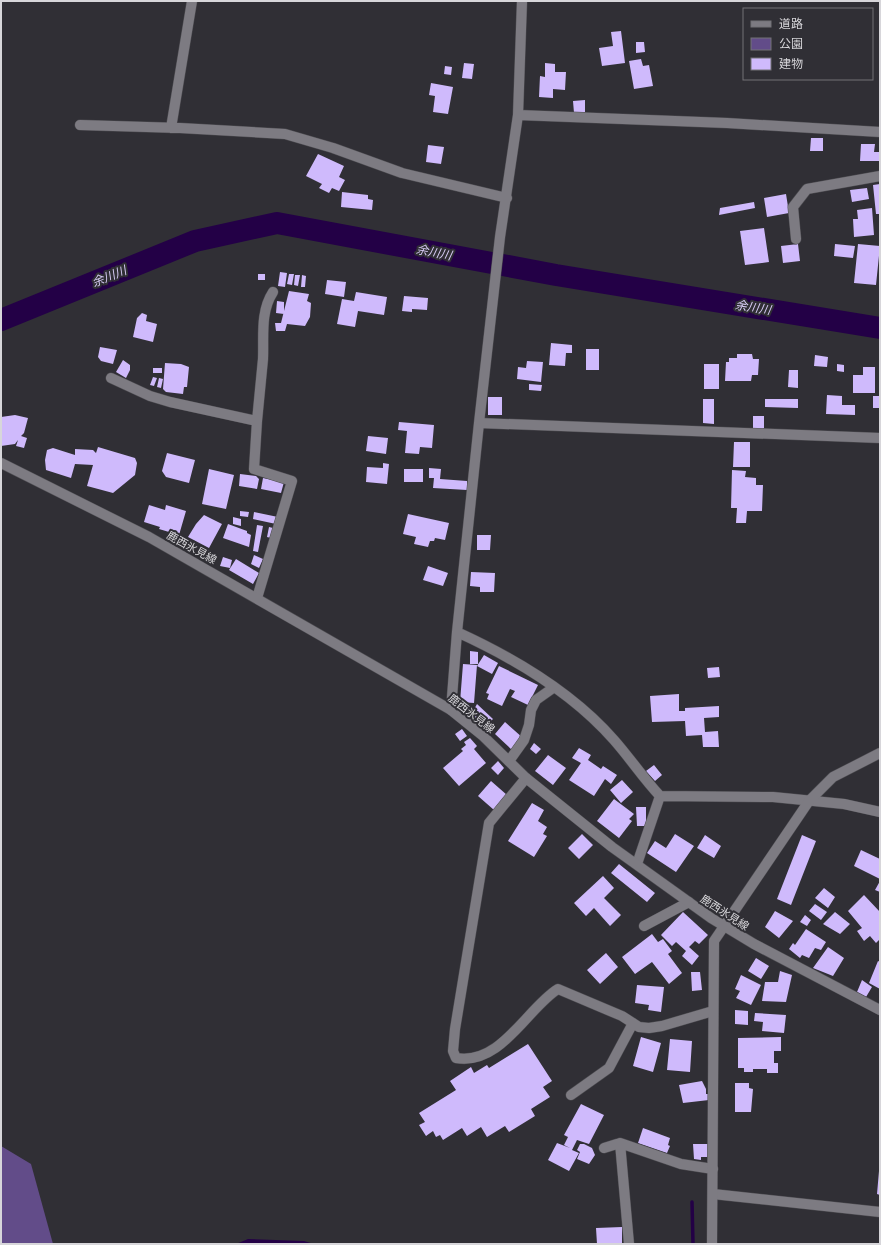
<svg xmlns="http://www.w3.org/2000/svg" width="881" height="1245" font-family="Lato,'Noto Sans JP',sans-serif">
  <rect width="100%" height="100%" fill="#302f35"/>
  <path fill="#624c89" d="M1,1146l30,18 22,80h-52z"/>
  <path fill="#230046" d="M248,1239l56,2 10,3h-78z"/>
  <g fill="none" stroke-linecap="round" stroke-linejoin="round">
    <path stroke="#230046" stroke-width="3.5" d="M692,1202l1,42"/>
    <path stroke="#230046" stroke-width="22" d="M1,320l194,-79 82,-18 279,52 324,53"/>
  </g>
  <path fill="#cfbafc" d="M621,31l4,32 -23,3 -3,-18 14,-2 -2,-14z
    M636,42h8l1,10 -9,1z
    M641,59l2,7 6,-1 4,21 -19,3 -5,-28z
    M464,63l10,1 -2,15 -10,-1z
    M545,63l10,1v8h11l-1,18 -12,-1v9l-14,-1 1,-21 5,1z
    M445,66l7,1 -1,8 -7,-1z
    M431,83l22,4 -5,27 -15,-2 2,-16 -6,-1z
    M585,100v12l-11,1 -1,-12z
    M811,138h12v13h-13z
    M861,144h14l-1,8h6v9h-20z
    M428,145l16,2 -3,17 -15,-2z
    M318,154l26,12 -5,11 6,3 -6,11 -7,-3 -3,5 -10,-5 3,-4 -16,-8z
    M880,184v30h-4l-3,-29z
    M867,188l2,11 -17,3 -2,-12z
    M342,192l26,3v4l5,1 -1,10 -31,-3z
    M786,194l3,19 -22,4 -3,-19z
    M754,202l1,6 -36,7 1,-7z
    M872,208l2,27 -20,2 -1,-18h5l-1,-9z
    M764,228l5,34 -24,3 -5,-34z
    M798,244l2,17 -17,2 -2,-17z
    M835,244l20,2 -2,12 -19,-2z
    M858,244l22,2 -4,39 -22,-2z
    M280,272l7,1 -2,14 -7,-1z
    M258,274h7v6h-7z
    M289,274h5l-2,11 -5,-1z
    M295,275h5l-2,11 -4,-1z
    M302,275l4,1 -1,11h-4z
    M327,280l19,2 -2,15 -19,-3z
    M289,291l20,3 -2,7 4,2 -1,14 -5,9 -18,-2 -2,7h-9l-1,-8h6z
    M356,292l31,5 -3,18 -26,-4 -3,16 -18,-3 5,-25 12,2z
    M404,296l24,2 -1,12 -15,-1v3l-10,-1z
    M277,301l7,1v12l-8,-1z
    M142,313l5,2 -1,6 11,3 -4,18 -20,-5 4,-19z
    M551,343l21,2v8h-6l-1,13 -16,-1z
    M100,347l17,3 -4,14 -12,-3 -3,-4z
    M586,349h13v21h-13z
    M737,354h15l1,5h6l-1,16h-6l-1,6h-26l1,-19h3v-4h8z
    M815,355l13,2 -1,10 -13,-1z
    M123,360l7,5v5l-4,8 -10,-6z
    M527,361l16,1 -2,20 -24,-3 1,-12 8,1z
    M165,363l16,1 8,3 -2,20h-3l-1,7 -17,-2 -3,-3z
    M704,364h15v25h-15z
    M837,364l7,1v7l-7,-1z
    M863,367h12v26h-22v-18h10z
    M153,368h9v5h-9z
    M789,370h9v18l-10,-1z
    M153,377l4,1 -3,8 -4,-1z
    M159,378l4,1 -2,9 -4,-1z
    M529,384l13,1 -1,6 -12,-1z
    M827,395l15,1v9h13v10l-29,-1z
    M873,396h7v12h-7z
    M488,397h14v18h-14z
    M703,399h11v25l-11,-1z
    M765,399h33v9l-33,-1z
    M15,415l13,3 -4,15 -3,3 6,2 -3,10 -8,-2 2,-6 -3,4 -14,2v-29z
    M753,416h11v13h-11z
    M399,422l35,3 -2,23 -12,-1 -1,7 -14,-1 2,-22 -9,-1z
    M368,436l20,2 -2,16 -20,-3z
    M734,442h16v25h-17z
    M98,447l37,11 2,5 -2,12 -22,18 -26,-7 6,-21 -18,-1 -4,14 -25,-8 -1,-10 2,-10 6,-2 22,7v-6l18,1 3,3z
    M167,453l28,7 -6,23 -23,-6 -4,-6z
    M383,463l6,1 -2,20 -21,-2 1,-15 16,1z
    M429,468l12,1 -1,10 27,2v9l-34,-2 1,-10h-5z
    M209,469l25,6 -8,34 -24,-5z
    M404,469h19v13h-19z
    M732,470l14,1 -1,6 11,1v7h7l-1,26h-15l-1,12h-10l1,-15h-6z
    M240,474l16,2 3,3 -2,10 -18,-3z
    M263,478l21,4 -3,11 -20,-4z
    M149,505l16,5 1,-5 20,6 -7,24 -20,-6 1,-2 -16,-5z
    M240,511l9,1 -1,5 -8,-1z
    M254,512l24,5 -2,7 -23,-5z
    M408,514l41,9 -4,17 -10,-2 -1,3h-4l-2,6 -14,-3 2,-7 -13,-3z
    M204,515l18,9 -13,24 -21,-11 8,-13z
    M233,517l8,2v7l-8,-2z
    M228,524l19,7v2l4,2 -2,12 -26,-9z
    M257,525l6,1 -5,26 -5,-1z
    M269,527l4,1 -2,10 -4,-1z
    M477,535h14l-1,15h-13z
    M202,547l15,8 -3,4 -14,-8z
    M254,555l9,4 -4,9 -8,-4z
    M223,557l9,3 -2,8 -10,-2z
    M236,559l23,14 -6,11 -24,-14z
    M428,566l20,7 -5,13 -20,-6z
    M471,572l24,1 -1,19h-14v-5l-10,-1z
    M470,651l8,1v12h-8z
    M484,655l14,8 -6,11 -15,-8z
    M463,664l14,1 -3,38 -14,-1z
    M499,666l39,19 -10,20 -17,-8 4,-6 -5,-2 -8,17 -15,-7 2,-5 -3,-1z
    M719,667l1,10 -12,1 -1,-10z
    M679,694v17h6v-3l34,-2v11l-15,1 1,14 13,-1 1,16h-16l-1,-12 -16,1 -1,-15 -33,1 -2,-26z
    M477,704l16,15 -8,8 -14,-12z
    M505,722l18,16 -11,12 -17,-16z
    M462,729l5,7 -7,5 -5,-7z
    M470,738l7,8 -3,3 12,14 -27,23 -16,-18 20,-17 -2,-2 5,-4 -2,-3z
    M534,743l7,6 -5,5 -6,-5z
    M579,748l12,7 -3,5 13,9 2,-3 14,9 -6,9 -6,-5 -11,17 -25,-16 12,-17 -9,-5z
    M548,755l18,13 -13,17 -18,-14z
    M498,761l6,7 -6,7 -7,-7z
    M654,765l8,10 -7,6 -9,-10z
    M622,780l11,12 -12,11 -11,-13z
    M491,781l16,14 -13,15 -16,-14z
    M614,799l20,15 -5,5 3,2 -13,17 -22,-17z
    M532,803l12,7 -6,11 9,6 -4,7 4,2 -13,21 -26,-16z
    M636,807h10v19h-9z
    M582,834l11,11 -14,14 -11,-11z
    M675,834l19,12 -18,26 -29,-19 8,-12 11,7z
    M705,835l16,11 -7,12 -17,-10z
    M802,835l14,6 -25,64 -14,-6z
    M861,850l19,9v20l-26,-13z
    M619,864l36,29 -8,9 -36,-29z
    M603,876l11,12 -10,10 17,17 -11,11 -16,-18 -8,8 -12,-13z
    M880,881v11l-5,-2z
    M824,888l11,9 -7,11 -13,-10z
    M864,895l16,17v27l-4,4 -6,-7 -6,5 -7,-10 5,-3 -14,-17z
    M815,904l12,8 -6,8 -12,-9z
    M775,911l18,10 -14,17 -14,-11z
    M683,912l25,23 -9,9 -4,-3 -6,6 10,9 -7,9 -10,-9 4,-5 -10,-9 -4,4 -11,-11z
    M835,912l15,12 -10,10 -17,-10z
    M805,915l6,5 -4,6 -7,-4z
    M806,929l20,13 -5,8 -6,-2 -6,10 -7,-3 -2,3 -11,-9 4,-6 2,2z
    M652,934l6,8 5,-3 9,12 -4,3 14,19 -13,11 -17,-22 -17,12 -13,-17z
    M828,947l16,11 -11,18 -20,-8z
    M606,953l12,14 -18,17 -13,-14z
    M756,958l13,8 -8,13 -13,-8z
    M878,961l2,1v27l-11,-6z
    M780,971l12,4 -6,27 -24,-1 3,-19h13z
    M691,972h9l2,18 -10,1z
    M741,975l20,10 -10,20 -15,-7 4,-7 -5,-2z
    M862,980l10,7 -6,10 -9,-5z
    M637,985l27,2 -3,25 -13,-2 1,-5 -14,-2z
    M735,1010l13,1v14l-13,-1z
    M755,1013l31,2 -2,18 -22,-2 1,-9 -9,-1z
    M641,1037l20,6 -8,29 -20,-6z
    M781,1037v14h-7v12h4v10h-11v-4h-14v3h-9v-4h-6v-30z
    M670,1039l22,2 -2,31 -23,-2z
    M528,1044l24,37 -9,6 7,10 -19,12 4,7 -26,16 -4,-6 -18,11 -6,-10 -14,9 -5,-8 -19,12 -3,-5 -4,2 -3,-6 -7,5 -7,-11 6,-3 -6,-9 37,-23 -6,-9 21,-14 3,6 13,-8 2,3z
    M702,1081l4,8v5h3v6l-26,3 -4,-18z
    M735,1083h14v5l4,1 -2,23h-16z
    M581,1104l23,11 -15,29 -12,-4 -5,10 7,3 -10,18 -21,-11 9,-17 13,5 -6,-3 4,-8 -4,-2z
    M643,1128l27,10 -2,7 2,1 -3,7 -29,-10z
    M580,1144h4l8,4 3,7 -6,9 -12,-5 3,-7 -3,-2z
    M693,1144h15v13h-7v3l-7,-1z
    M879,1171h1v24l-3,-1z
    M622,1227v17h-25l-1,-16z"/>
  <g fill="none" stroke-linecap="round" stroke-linejoin="round">
    <g stroke="#4d4c51" stroke-width="11">
      <path id="minor" d="M518,115l209,8 153,9
        M80,125l100,3 105,6 48,14 69,25 105,25
        M171,128l21,-127
        M796,239l-3,-32 14,-18 73,-13
        M111,378l39,18 20,6 87,19 -3,48 38,12 -35,117
        M257,421c2,-21 4,-41 6,-62 1,-23 -3,-47 10,-67
        M479,423l401,15
        M457,632c57,26 115,60 157,108 16,18 29,38 46,56l113,1 71,7 36,8
        M451,710l6,-78 22,-209 21,-186 18,-122 4,-114
        M509,761l15,-21 5,-15 2,-15 5,-10 17,-12
        M526,778l-37,45 -34,206 -2,22 3,7c45,8 72,-51 102,-69l64,27 17,11 10,1 13,-2 51,-15
        M637,864l23,-68
        M644,926l45,-24
        M571,1095l38,-27 24,-45
        M620,1143l9,101
        M604,1148l16,-5 61,21 32,5
        M713,1194l167,18"/>
    </g>
    <g stroke="#4d4c51" stroke-width="11">
      <path id="tertiary" d="M712,1244l2,-303 95,-140 24,-24 47,-24"/>
    </g>
    <g stroke="#4d4c51" stroke-width="11">
      <path id="secondary" d="M1,463l148,74 302,173 31,25 44,43 86,69 99,71 43,26 126,66"/>
    </g>
    <use href="#minor" stroke="#7d7b82" stroke-width="10"/>
    <use href="#tertiary" stroke="#7d7b82" stroke-width="10"/>
    <use href="#secondary" stroke="#7d7b82" stroke-width="10"/>
  </g>
  <g text-anchor="middle" dominant-baseline="central" stroke-width="4" stroke-linejoin="round" paint-order="stroke">
    <g font-size="11" fill="#d7d6da" stroke="#302f35">
      <text transform="translate(192 547) rotate(29)">鹿西氷見線</text>
      <text transform="translate(472 713) rotate(38)">鹿西氷見線</text>
      <text transform="translate(725 912) rotate(33)">鹿西氷見線</text>
    </g>
    <g font-size="12" font-style="italic" fill="#d9cdf7" stroke="#302f35">
      <text transform="translate(434 252) rotate(11)">余川川</text>
      <text transform="translate(109 276) rotate(-22)">余川川</text>
      <text transform="translate(753 307) rotate(9)">余川川</text>
    </g>
  </g>
  <rect width="881" height="1245" fill="none" stroke="#d7d6da" stroke-width="4"/>
  <rect x="743" y="8" width="130" height="72" fill="#302f35" stroke="#737277"/>
  <rect x="751" y="21" width="20" height="6" fill="#7d7b82" stroke="#737277"/>
  <text x="779" y="28" font-size="12" fill="#d7d6da">道路</text>
  <rect x="751" y="38" width="20" height="12" fill="#624c89" stroke="#737277"/>
  <text x="779" y="48" font-size="12" fill="#d7d6da">公園</text>
  <rect x="751" y="58" width="20" height="12" fill="#cfbafc" stroke="#737277"/>
  <text x="779" y="68" font-size="12" fill="#d7d6da">建物</text>
</svg>
